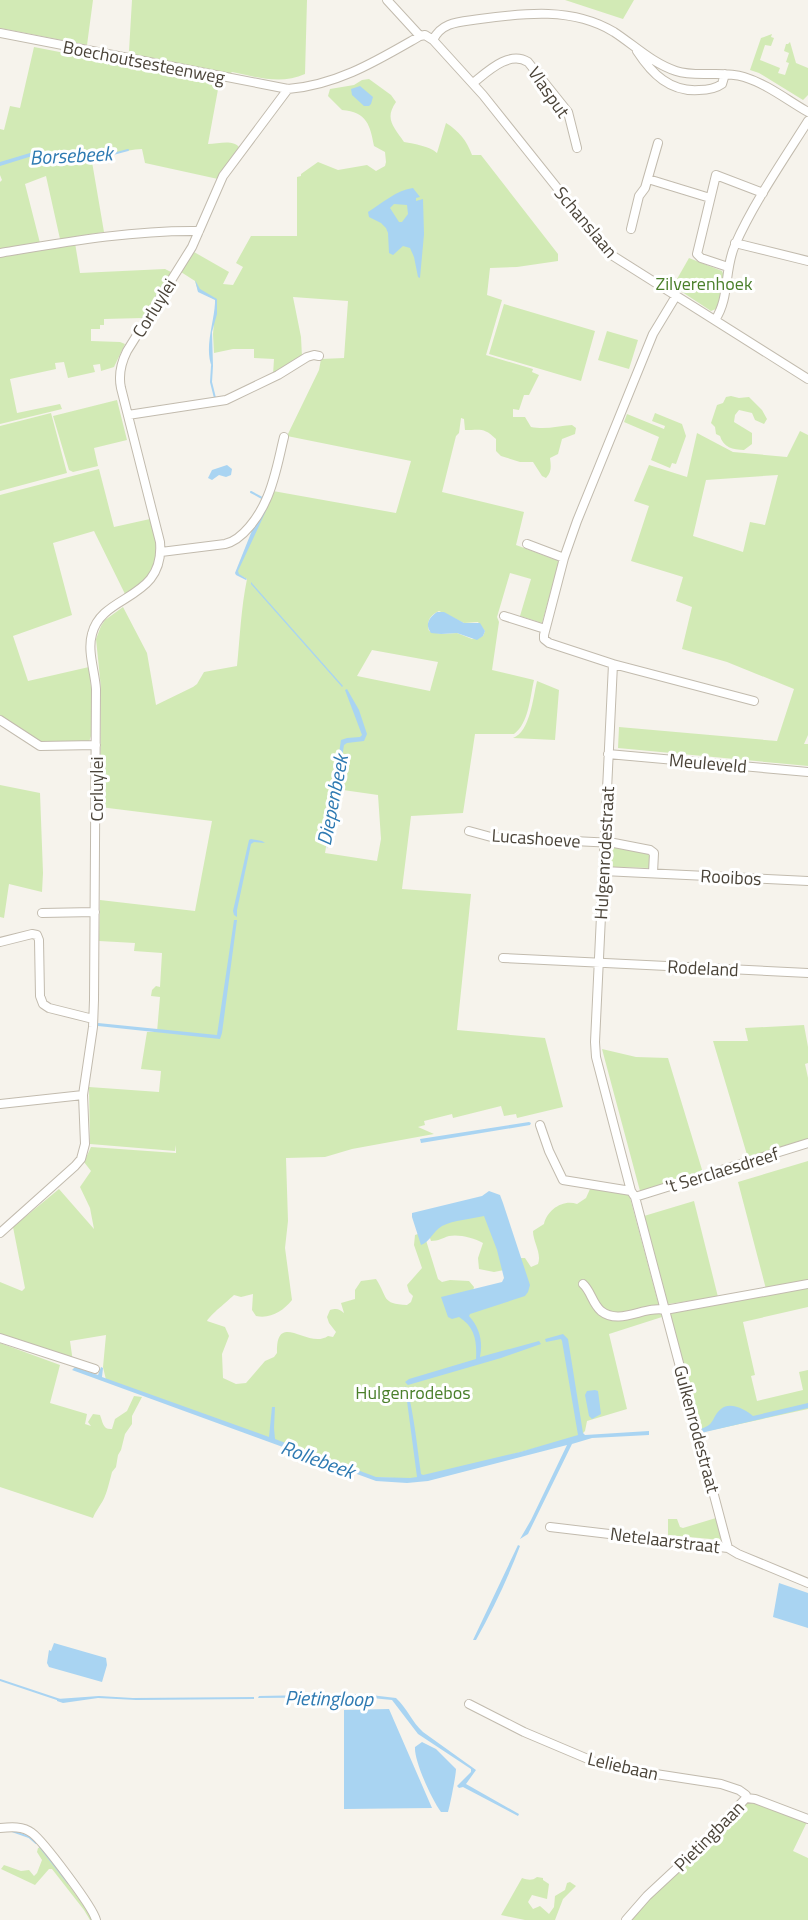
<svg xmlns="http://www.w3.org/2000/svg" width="808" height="1920" font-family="'Titillium Web',sans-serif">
  <rect width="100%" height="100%" fill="#f6f3ec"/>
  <path fill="#d2eab5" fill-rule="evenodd" d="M0,0h93l-6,45 -87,-17z
    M132,0h175l-2,74c-24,11 -49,3 -73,-2l-13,12 -11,60c10,0 24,-5 31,3l-21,32 -73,-16 -3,-14c-18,1 -34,6 -51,7l13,76 -44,7 -14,-63 -21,8 15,59 -40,6v-67l2,-2 -2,-5v-46l4,1 6,-24 10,2 14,-61 92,18 3,-14z
    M565,0h69l-11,19z
    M772,34l-1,3 3,1 -3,8 -6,-1 -5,15 20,8 -2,5 7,2 4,-12 -3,-1 3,-9 -5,-2 2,-7h2l2,-2 6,21 12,5v27l-5,5 -44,-27 -9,-3 11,-32z
    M369,79l22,16 5,7c-12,17 -2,25 8,40 11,2 25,4 33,11l9,-30c13,8 21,18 26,32h9l77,99v7l-41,6 -27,1 -3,27 15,5 -16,55 47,14 -1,3 7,3 -10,20h-5l-5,15 -6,-1v8h12l6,10c15,3 27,-1 41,-2l4,3 -1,6 -13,5 -4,15 -8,4c1,8 2,14 -4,20l-4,-2 -9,-14h-13l-19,-6 -5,-5v-12c-12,-12 -16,-9 -31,-9l-1,-11 -3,-1 -2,15 -3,3 -14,56 82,20 -8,33 43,16 -17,62 -22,-7 11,-37 -21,-6 -13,44 2,5 -7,48 42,10c-4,17 -5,43 -20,54h-39l-12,79 -52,3 -9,73 69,5 -14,136 88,8 18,69 -46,11 -1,-4 -12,2 -3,-10 -48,12 -1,-4 -28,7 1,4 -7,2 16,7 -82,15 -27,8 -39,1 2,63 -3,27 7,52c-9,11 -21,19 -36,16l-4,-6 1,-16 -12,3 -7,-2c-6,6 -24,20 -27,26l18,6 4,9 -7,18 1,24 13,6 10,-1 19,-22 9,-4 3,-4c-1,-44 31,-3 51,-17l5,1 3,-5 -7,-9 -2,-6 3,-7c7,-2 9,-1 14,3l-3,-10 14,-4v-9l6,-9 15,-2c12,18 5,25 31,26l4,-3 2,-6 -4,-4 -2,-7 15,-17 -8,-23 1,-10 6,-2 4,4 13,42 4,3 8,-2 19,1 5,6 -1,4 20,10 24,-43h8l6,9 7,-3c4,-11 -5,-22 -5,-33l11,-7c3,-14 19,-25 33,-20l9,-6 4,-9 39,5 33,123 -53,17 18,75 -40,12 -2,10 -5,5 -159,43 -53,-2 -262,-97 -3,-13 3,-32 -36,6 3,21 -73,-24v-56l22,9 3,-3 -12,-61 46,-38 35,40 -4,-21 -10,-21 11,-16 -7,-9 7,-15 85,6v-8l-1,6 -85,-7 -1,-57 70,5 2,-21 -20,-2 6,-37h10l3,-35 -9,-1 1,-6 4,-4 4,1 2,-34 -28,-2 1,-8 -36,-2 1,-41 95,11 17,-90 -112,-14 1,-119 -5,-49 5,-13 4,-6 18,-13 24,46 9,52 37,-18 4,-3 7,-12 33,-6c3,-29 4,-58 10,-87l-11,-6 37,-82 123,22 15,-52 -124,-25 32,-66 2,-11 23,-1 4,-57 -55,-4 8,40 1,20 -29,18 1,-16 -20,-1v-9h-21l-19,4 -1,-19 3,-34 -18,-9 -3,-10 -14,-9 13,-20 35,20 -6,12 10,1 10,-18 -7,-4 15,-27h46v-59l4,-1v-2l17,-12 20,8 29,-5 9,6 9,-5 1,-4 -1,-10 -11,-6c-4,-21 -7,-34 -32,-36l-14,-14 2,-7 24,-4 8,-5zM439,611l25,12 14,-1 7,9 -2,5 -11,3 -15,-6 -16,1 -12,-3c-3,-9 1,-16 10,-20zM372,650l66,12 -8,29 -73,-15zM336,789l42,6 3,44 -4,22 -52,-8z
    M75,243l5,30 85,-4 6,3 -28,46 -39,1v6h-4v4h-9v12l29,1 5,2 -11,23 -13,4 -1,-7 -7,1 2,7 -27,6 -4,-16 -9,1 1,6 -46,10 7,34 43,-9 2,5 -62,15v-167z
    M689,258l33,13 2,5 -3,31 -10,4 -38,-25z
    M504,304l91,27 -14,50 -92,-27z
    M607,331l31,9 -9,29 -31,-9z
    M731,396l8,2 10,-1 13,13 5,9 -3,5 -9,-4 -3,-7 -13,-3 -4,5 -1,7 18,11v11l-8,6c-11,0 -21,-3 -24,-14l-4,-2 -1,-7 -4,-4 6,-18 6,-2 3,-6z
    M117,400l10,40 -33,8 4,18 -25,6 -4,-2 -16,-54z
    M51,413l16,60 -67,18v-65z
    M655,413l27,11 4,12 -10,28 -4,-1 -2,5 -19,-8 8,-23 -35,-15 3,-8 37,15 1,-3 -13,-5z
    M800,431l8,4v300l-4,9h4v22l-190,-18 1,-21 158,14 17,-52 -67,-27 -45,-13 10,-42 -16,-6 7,-24 -52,-16 18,-55 -15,-5 15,-36 38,12 10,-44 36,19 54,5zM778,475l-13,50 -15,-3 -7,30 -50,-16 13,-56z
    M99,469l15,58 36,-8c5,18 12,40 -2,57 -5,7 -16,12 -23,18l-31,-63 -41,12 19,72 -59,21 15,45 61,-14 2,20v49l-2,6 -46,3 -43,-28v-222z
    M537,681l22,9 -4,50 -42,-2c17,-6 20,-40 24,-57z
    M0,785l40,8 3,80 -1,19 -33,-8 -5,34 -4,-1z
    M609,846l41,6v16l-37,-1 -6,-5z
    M804,1025l4,22v16l-3,1 3,14v61l-60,19 -35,-117h35l-3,-13z
    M602,1049l34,8 32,1 35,115 -63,18z
    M808,1161v146l-65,15 12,53 -4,1 6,25 46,-11 -4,-18 9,-2v39l-105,23 -5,-1 -33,-121 101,-21 -28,-107z
    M694,1201l24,96 -50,7 -2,-3 -22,-85z
    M485,1214l7,6 12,50 -10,2 -15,-3 -1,-11 5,-15c-9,-5 -24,-9 -34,-7 -7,2 -10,5 -18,5l-3,-9 2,-6z
    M0,1343l60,22 -10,38 37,11 -2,10 6,2 -3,-4 5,-8 7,1c3,8 3,15 12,14l3,-10 12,-8 7,-15 8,1 -10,19v8l-7,10 -4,16 -3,5 -2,12 -4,5c-1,4 -5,20 -7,24 -3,8 -9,14 -12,22l-93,-31z
    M716,1518l5,22 -53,-5v-16h9l3,8 3,1z
    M746,1802l8,1 53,19 -14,29 15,7v62h-179z
    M41,1847l53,73h-4l-6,-10 -32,-41h-3l-14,16 -34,-16 3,-4 17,6 8,-1 5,6 3,-3 5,-13 -5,-8 1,-4z
    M537,1877l6,1v2l6,4 -2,15 -15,-4 -4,7 5,7 7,-3 9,8 5,-7 1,-11 10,-6 2,-7 3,-1 6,4 -13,13 -8,21h-30l-24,-5 21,-37c6,2 10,3 15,-1z"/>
  <path fill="#a9d4f2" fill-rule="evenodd" d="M360,86l13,11 -2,7 -2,2h-5l-12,-11 -1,-6z
    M87,153l14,2 11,-2 2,3 -13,3 -72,-2 -29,9v-4l30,-9z
    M413,188l7,9 -4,1v3l7,-2 1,35 -4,44 -2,-1 -4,-20 -4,-9 -7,-2 -10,9 -4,-2 -1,-20 -2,-5 -5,-5 -12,-6 -1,-5c14,-9 29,-22 45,-24zM394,204l13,1 1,9 -6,8h-3l-9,-14z
    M195,280l5,9 17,10v15l-5,18 1,34 -1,1c-8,-19 2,-44 3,-64v-3l-17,-8z
    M227,465l5,4 -1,6 -5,2 -7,-2 -7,5 -4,-2 4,-8z
    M265,505l3,1 -2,5 -28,60 1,3 8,5 -1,1 -10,-5 -1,-2 20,-50z
    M251,582l92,104 -1,1 -91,-103z
    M437,612h7l20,11h16l5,8 -2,5 -6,4 -20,-7 -16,1 -10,-1c-7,-9 -1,-16 6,-21z
    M347,689l12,21 8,24 -3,7 -17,2 -3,2 -17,104 -1,-11 15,-98 6,-2 13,-1 2,-2 -17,-45z
    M251,839l11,2 3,2 -11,-1 -3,2 -14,66v7l-3,-2 -1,-4 16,-71z
    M234,920h3l-15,113 -2,6 -122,-13v-3l119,12z
    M529,1122l2,1 -1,2 -109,18 -1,-4z
    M489,1191l11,4 3,8 27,82 -2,7 -3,4 -55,18 -1,2c11,12 14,26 11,41l59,-16 2,3 -40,14 -93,27 -3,-3 4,-3 67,-20c1,-18 -1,-32 -17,-42l-7,2 -4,-2 -7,-20 61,-15 2,-4 -7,-28 -13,-34c-13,3 -30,4 -42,10 -9,5 -12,16 -21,19l-9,-28v-4l70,-17z
    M563,1334l5,5 15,94 2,2 64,-4v4l-57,3 -20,6 -44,90 -8,5 11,-19 36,-75 -139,36 -21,2 -31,-2 -304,-111 3,-3 23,8 3,-8 2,1 -1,9 167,60 3,-30h3l-1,21 1,11 101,38 34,1 7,-1 -12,-91 2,2c7,27 10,57 14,86l2,1 97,-23 58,-17 -16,-94 -1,-2 -15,3 -1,-3z
    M595,1390l3,1 3,23 -9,5 -3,-3 -4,-21 2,-4z
    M808,1403v5l-107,25 -1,-4c16,-4 11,-12 21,-20 9,-8 25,1 32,7z
    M518,1545l2,1c-12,32 -27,63 -44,94h-3z
    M779,1583l29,10v35l-35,-11z
    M54,1643l52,15 1,7 -5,17 -53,-15 -2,-4 2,-13 2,1z
    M362,1694l34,4c11,10 16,24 27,34l53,38 -10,14 53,30 -1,2 -55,-29 -4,1 -2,-2 14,-14v-3l-53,-35 -26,-34 -30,-3 -104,1 1,-2z
    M99,1696l34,2 121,-1v2l-118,1 -38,-2 -35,5 -6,-2v-2z
    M389,1709l43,99 -88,1v-99z
    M422,1742l14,7 20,20c0,6 -6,37 -8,43h-7c-9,-12 -27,-51 -26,-65z"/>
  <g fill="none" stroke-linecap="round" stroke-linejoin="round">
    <path stroke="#a9d4f2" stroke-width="2" d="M113,154l15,-4
      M212,366l-1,16 4,16
      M251,492l11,6v2
      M0,1680l60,20
      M12,1831l17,6 7,6
      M40,1847l28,36"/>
    <g stroke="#c2bbae" stroke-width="10">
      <path id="minor" d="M387,0l33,36
        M0,33l288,56c50,-4 90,-29 132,-53l5,-1 8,5 50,55 127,159 198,125
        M433,40c9,-19 28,-18 47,-21 44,-6 93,-12 134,13 20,13 38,31 62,39 21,7 46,-1 68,6 23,7 43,23 64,35
        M637,51c15,23 33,41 62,39 8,0 16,-1 23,-6l3,-10
        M473,83c14,-11 36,-33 55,-21l40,50 9,36
        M648,179l62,19
        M631,229l8,-33 6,-8 13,-45
        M735,243l73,18
        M0,253c66,-11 132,-23 199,-22
        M728,267l-27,-9 -4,-4 19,-79 47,18
        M676,296l-23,38 -76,187 -13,37 -20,77v4l5,4 64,21 -18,378 1,15 35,134 4,6 93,351
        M715,320c15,-22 9,-51 20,-75 18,-41 49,-86 73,-124
        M128,415l98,-15 52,-25 29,-18 7,-2 5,1
        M527,544l37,14
        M161,552l64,-8c18,-4 34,-28 41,-44 9,-19 13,-43 18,-63
        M504,616l41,13
        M613,664l141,37
        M0,720l40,26 56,-1
        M608,754l200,18
        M469,831l22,6 123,6 36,7 4,3 -1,20
        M603,871l205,10
        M42,913l53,-1
        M0,942l32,-8 5,1 2,5 1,56 3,8 6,4 44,11
        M503,958l305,15
        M0,1104l83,-9
        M540,1125l9,26 14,29 68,11
        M635,1197l173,-54
        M0,1233l75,-67 6,-7 4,-15 -2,-49 10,-68 1,-27 2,-311c-1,-17 -9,-38 -4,-55 10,-41 73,-33 68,-92l-39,-154c-3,-14 0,-25 6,-37l65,-104 31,-71 65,-87
        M583,1284c8,7 9,19 18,27 19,15 44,-6 64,-1l143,-26
        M0,1338l95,31
        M550,1527l178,21 10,6 70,29
        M469,1704l55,28 71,30 41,9 85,13 18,6 7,5v3
        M746,1798l9,1 53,20
        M0,1828c11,-1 23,-2 32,5 11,8 61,74 64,87
        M626,1920l21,-24 57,-53 42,-45"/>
    </g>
    <use href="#minor" stroke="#fff" stroke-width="8"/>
  </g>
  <g text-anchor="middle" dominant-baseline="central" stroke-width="6" stroke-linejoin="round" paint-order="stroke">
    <g font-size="18" fill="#4b4439" stroke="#fff">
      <text transform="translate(144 62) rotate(11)">Boechoutsesteenweg</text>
      <text transform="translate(549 92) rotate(55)">Vlasput</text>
      <text transform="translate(586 222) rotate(50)">Schanslaan</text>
      <text transform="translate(154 308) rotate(-58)">Corluylei</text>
      <text transform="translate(708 763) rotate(5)">Meuleveld</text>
      <text transform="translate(96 789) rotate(-90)">Corluylei</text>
      <text transform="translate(536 838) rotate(4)">Lucashoeve</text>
      <text transform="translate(604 853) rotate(-87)">Hulgenrodestraat</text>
      <text transform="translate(731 877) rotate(3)">Rooibos</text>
      <text transform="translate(703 968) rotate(3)">Rodeland</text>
      <text transform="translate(722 1170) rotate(-17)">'t Serclaesdreef</text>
      <text transform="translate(697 1429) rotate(75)">Gulkenrodestraat</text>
      <text transform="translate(665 1540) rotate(7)">Netelaarstraat</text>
      <text transform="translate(623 1766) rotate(13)">Leliebaan</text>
      <text transform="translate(709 1836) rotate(-45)">Pietingbaan</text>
    </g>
    <g font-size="18" fill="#4a7f2a" stroke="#fff">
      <text x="704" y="283">Zilverenhoek</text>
      <text x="413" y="1392">Hulgenrodebos</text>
    </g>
    <g font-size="20" font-style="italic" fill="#2e7ab2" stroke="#fff">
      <text transform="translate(71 155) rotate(-3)">Borsebeek</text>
      <text transform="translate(332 800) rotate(-79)">Diepenbeek</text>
      <text transform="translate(318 1459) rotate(20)">Rollebeek</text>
      <text transform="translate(329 1698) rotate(1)">Pietingloop</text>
    </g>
  </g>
</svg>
